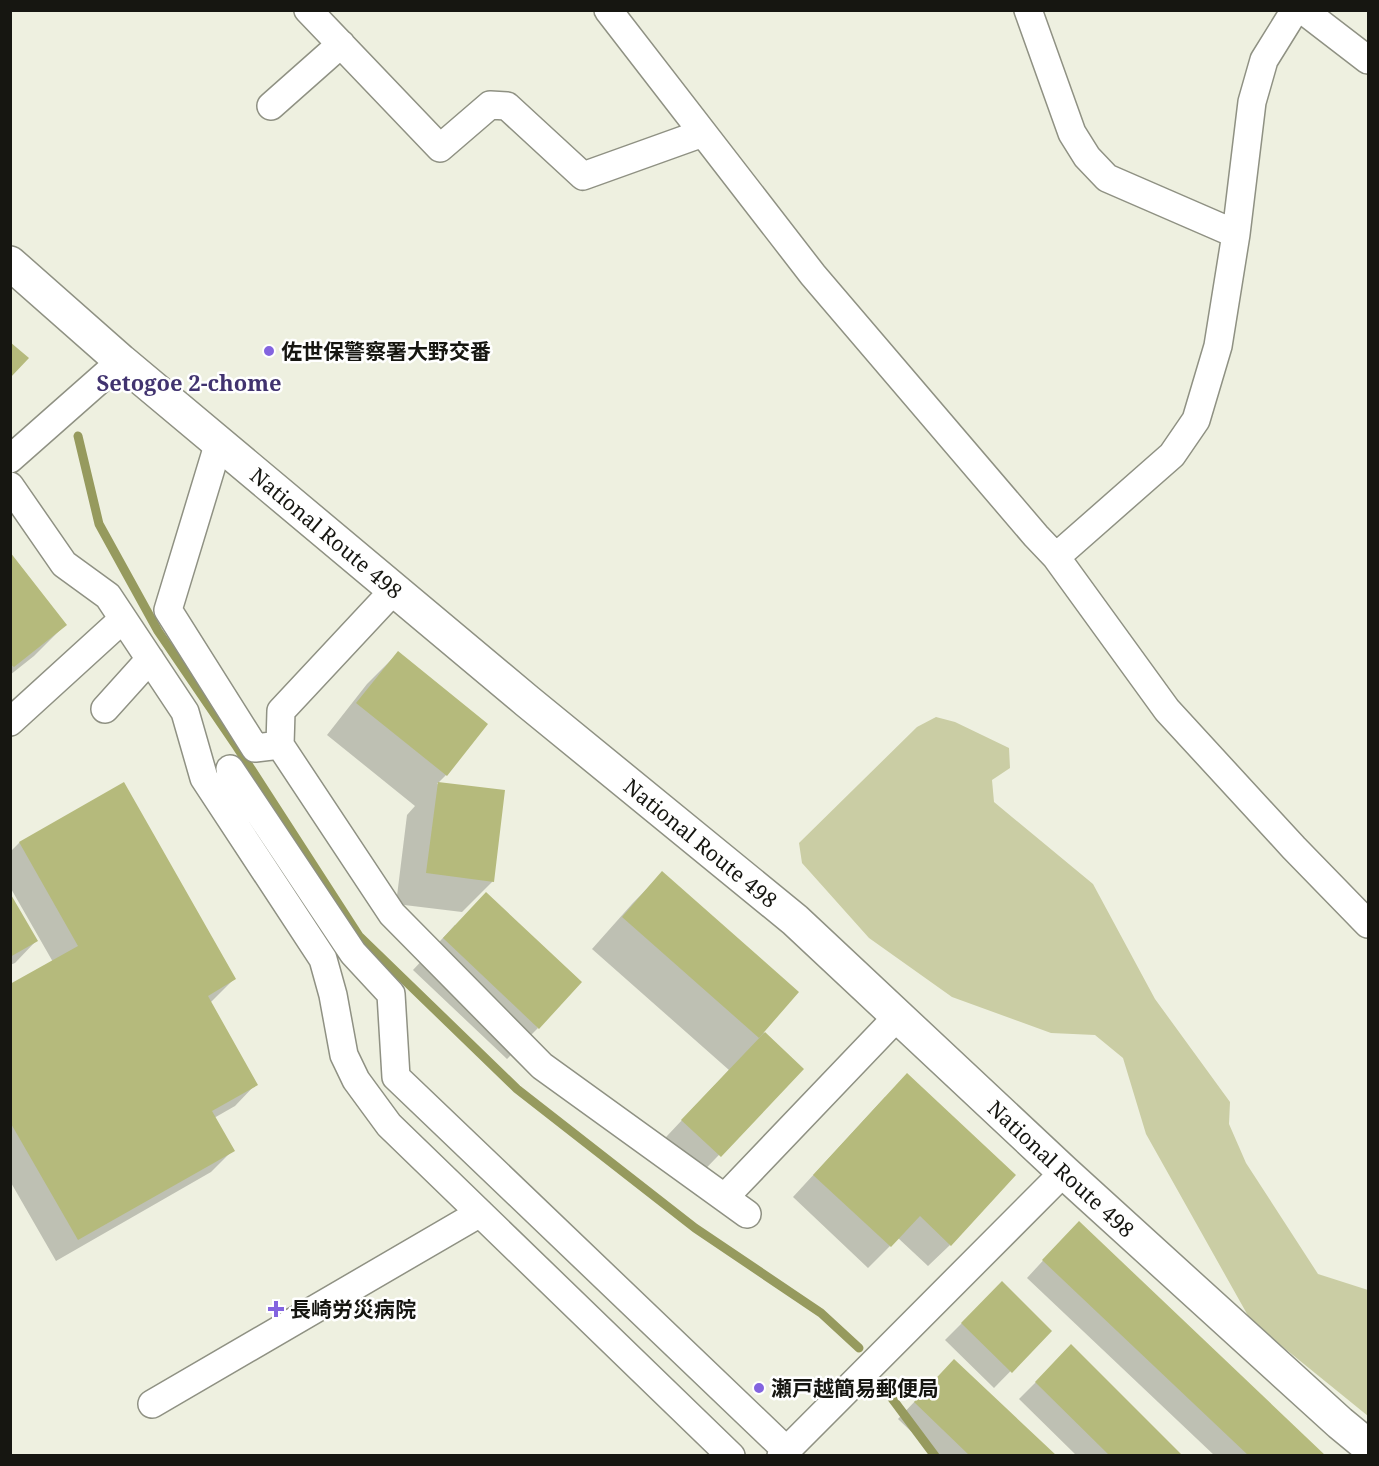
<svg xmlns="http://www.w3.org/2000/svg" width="1379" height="1466" font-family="'Noto Serif','Noto Sans JP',serif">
  <rect width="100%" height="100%" fill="#eef0e0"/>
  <path fill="#cacda4" d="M936,717l19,5 54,26 1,20 -18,12 2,22 99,82 62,115 75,103 -1,22 17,39 72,111 50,16v126l-117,-95 -105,-187 -23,-76 -28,-23 -44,-2 -99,-36 -83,-59 -67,-75 -3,-20 118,-116z"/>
  <path fill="#0003" d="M10,555l55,70 -31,31 -24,19z
    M398,653l88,71 -40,51 -9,9 66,8 -10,89 -31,31 -66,-8 11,-89 8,-9 -88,-71 40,-51z
    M123,784l111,195 -24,24 46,81 -21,22 -21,12 19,32 -22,22 -155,89 -46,-80v-195l43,-24 -43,-75v-35l9,-9z
    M662,873l100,158 40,38 -114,118 -36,-35 77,-82 -137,-121 40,-45z
    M10,896l26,45 -21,22 -5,2z
    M455,925l83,103 -31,31 -94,-89z
    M885,1097l65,148 -22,21 -30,-28 -30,30 -75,-71z
    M1062,1240l262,216h-109l-188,-178z
    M1002,1283l48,48 -56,57 -49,-48z
    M1071,1347l110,109h-104l-58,-57z
    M938,1377l117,79h-118l-39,-37z"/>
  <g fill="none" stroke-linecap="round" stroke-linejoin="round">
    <path stroke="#969a5e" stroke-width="9" d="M78,436l21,88 59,107 79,116 122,189 158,153 178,139 126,85 38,35
      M891,1397l44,59"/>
  </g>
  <path fill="#b5ba7c" d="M10,342l19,16 -19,20z
    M10,552l57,73 -53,42 -4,-3z
    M398,651l90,73 -41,52 -91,-73z
    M124,782l112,197 -28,17 50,89 -46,26 23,40 -157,89 -68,-118v-138l68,-38 -59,-104z
    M438,782l67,8 -11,92 -68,-9z
    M662,871l137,121 -40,46 -137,-121z
    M486,892l96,90 -43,47 -96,-91z
    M10,893l28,48 -28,16z
    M765,1032l39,37 -83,88 -40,-37z
    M907,1073l109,102 -65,71 -31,-30 -29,31 -78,-72z
    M1079,1221l247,235h-77l-207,-196z
    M1002,1281l50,50 -40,42 -51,-50z
    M1071,1344l112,112h-73l-75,-74z
    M954,1359l103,97h-87l-56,-54z"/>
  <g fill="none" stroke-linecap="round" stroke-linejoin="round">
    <g stroke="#8f9183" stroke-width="30">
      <path id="street" d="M308,10l132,138 50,-43 17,1 76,70 120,-43
        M608,10l205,265 223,261 20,21 111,153 127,138 74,76
        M1028,10l44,123 15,24 20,21 129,56
        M1303,10l65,50
        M271,106l70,-62
        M219,442l-51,168 87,138 25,-3
        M10,459l111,-98
        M10,486l54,78 44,32 77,116 19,66 119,181 10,36 11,60 12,25 33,45 342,331
        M1056,557l116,-102 24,-35 22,-74 18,-112 16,-132 12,-42 31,-50
        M394,590l-113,121 -1,34 112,169 150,152 205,148
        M105,709l45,-50
        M10,722l113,-103
        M230,769l123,184 38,41 5,83 390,373
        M725,1197l173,-181
        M152,1404l328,-191
        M781,1456l283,-284"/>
    </g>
    <g stroke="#8f9183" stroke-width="36">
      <g id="highway">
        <path id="s1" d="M10,263l111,98 406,340 268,219 269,252 276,251 28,23"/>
      </g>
    </g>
    <use href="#street" stroke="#fff" stroke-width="27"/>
    <use href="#highway" stroke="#fff" stroke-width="33"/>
  </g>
  <g fill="#8364df" stroke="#fff" stroke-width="2">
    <circle cx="269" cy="351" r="6"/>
    <path d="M273 1300h6v6h6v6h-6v6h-6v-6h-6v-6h6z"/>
    <circle cx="759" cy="1388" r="6"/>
  </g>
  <g text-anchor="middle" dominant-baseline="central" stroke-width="5" stroke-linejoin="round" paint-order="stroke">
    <g font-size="21" font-weight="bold" fill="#161611" stroke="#fff" text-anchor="start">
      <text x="281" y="351">佐世保警察署大野交番</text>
      <text x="290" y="1309">長崎労災病院</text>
      <text x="771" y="1388">瀬戸越簡易郵便局</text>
    </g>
    <g font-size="21" fill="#161611" stroke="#fff">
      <text stroke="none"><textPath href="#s1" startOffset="416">National Route 498</textPath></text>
      <text stroke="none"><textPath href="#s1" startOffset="902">National Route 498</textPath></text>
      <text stroke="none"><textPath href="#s1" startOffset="1388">National Route 498</textPath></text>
    </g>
    <g font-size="22" font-weight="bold" fill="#41336f" stroke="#fff">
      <text x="189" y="382">Setogoe 2-chome</text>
    </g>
  </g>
  <rect width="1379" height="1466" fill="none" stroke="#161611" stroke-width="24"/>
</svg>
